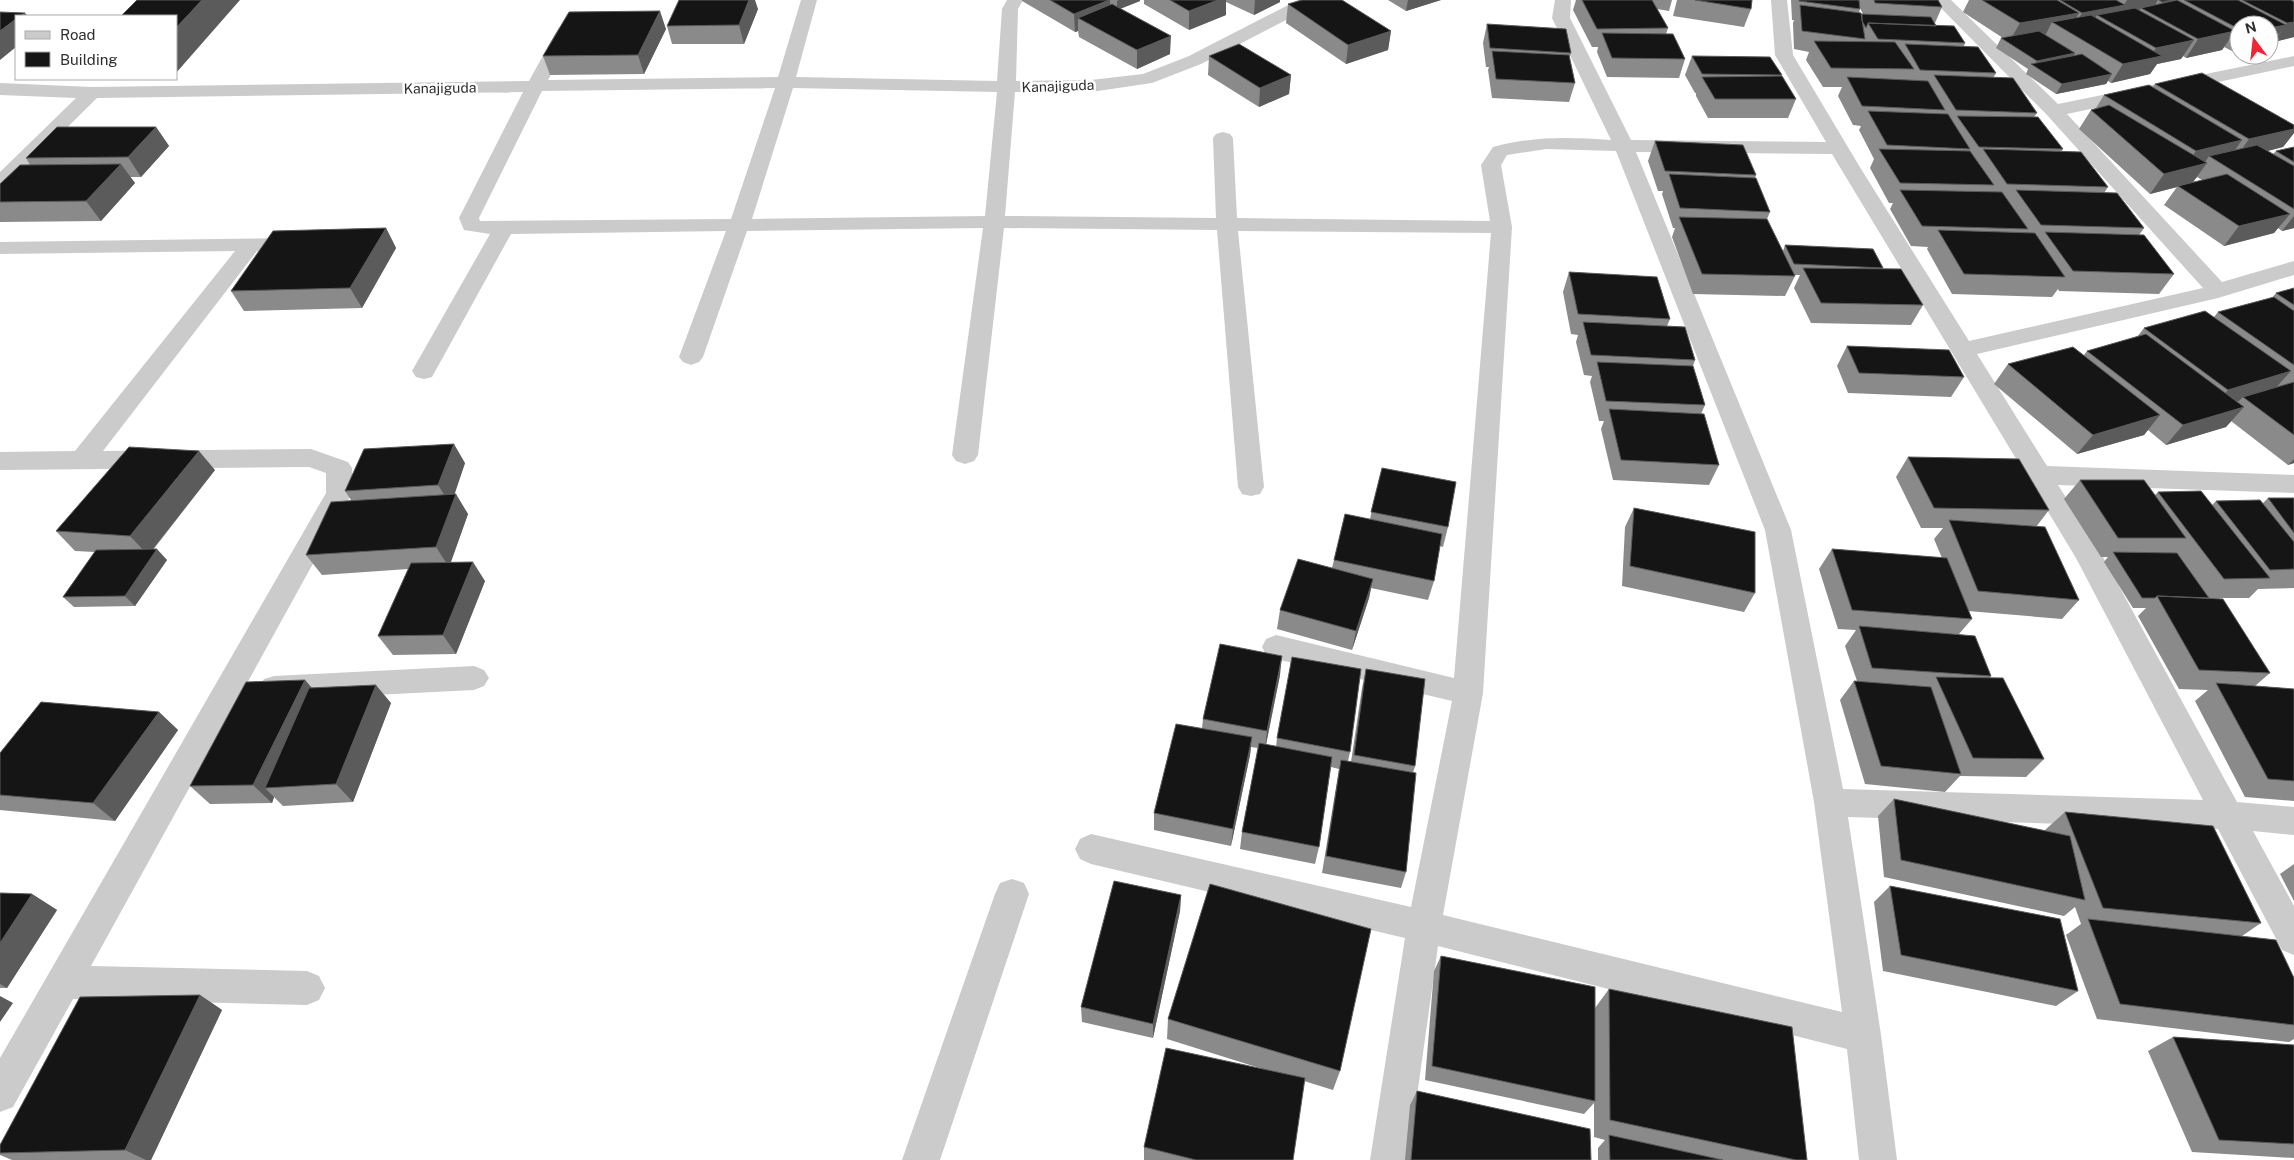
<svg xmlns="http://www.w3.org/2000/svg" width="2294" height="1160" font-family="'Public Sans',sans-serif">
  <rect width="100%" height="100%" fill="#fff"/>
  <g fill="none" stroke-linecap="round" stroke-linejoin="round">
    <path fill="#cbcbcb" fill-rule="evenodd" d="M801,0h16l-21,77 201,4 5,-72 5,-9h16l-5,9 -2,72 75,-1 52,-6 46,-18 109,-56h21l-2,4 -116,60 -49,19 -61,9h-76l-10,124 211,2 -3,-80 3,-4 7,-2 7,2 3,4 4,80 253,3 -9,-56 12,-18c40,-11 77,-10 118,-7l-59,-122 3,-18h16l-1,18 61,122 195,2 -51,-87 -4,-55h16l6,55 68,114 108,172 234,-53 -156,-173 -114,-115h18l107,104 236,-48v10l-227,48 155,168 72,-21v14l-76,23 -241,56 70,112 247,9v18l-236,-8 39,61 140,256 57,5v28l-41,-4 41,75v49l-12,-5 -64,-121 -370,-12 33,218 16,125h-38l-12,-111 -409,-103 -30,214h-38l35,-222 -314,-74 -11,-5 -5,-10 5,-10 11,-5 320,73 41,-206 -176,-42 -10,-4 -4,-8 4,-8 10,-4 178,43 37,-445 -253,-2 26,256 -4,7 -9,2 -9,-2 -4,-7 -21,-257 -213,-2 -26,227 -4,6 -9,3 -9,-3 -4,-6 31,-227 -236,3 -44,126 -4,5 -8,3 -8,-3 -4,-5 47,-126 -215,3 -79,143 -8,2 -8,-2 -4,-6 78,-137 -26,-4 -5,-12 64,-126 -426,6 -90,89 -7,2v-17l76,-74 -76,-3v-12l92,4 437,-6 27,-49 3,-4h12l3,4 -26,48 230,-3zM775,88l-44,131 -251,2 -1,-3 63,-127zM793,88l204,4 -12,124 -233,3zM1546,149l70,2 149,379 49,272 28,210 -399,-97 40,-222 29,-466 -11,-62 6,-10zM1636,152l196,2 244,404 127,242 -360,-11 -52,-259z
      M301,238l8,1 3,5 -3,5 -52,2 -154,200 208,-2 37,13 4,6v25l-261,473 216,5 12,5 6,12 -6,12 -12,5 -234,-6 -60,108 -13,5v-54l326,-565v-20l-17,-6 -309,3v-18l75,-1 160,-200 -235,3v-12z
      M474,666l10,4 5,8 -5,8 -10,4 -200,10 -10,-3 -5,-9 5,-9 10,-3z
      M1012,879l12,4 5,11 -89,266h-38l93,-266 5,-11z"/>
  </g>
  <path fill="#8a8a8a" fill-rule="evenodd" d="M1022,0h118v1l-20,8 50,45 -33,15 -58,-32 -1,-6 -3,1 -53,-31z
    M1144,0h136v2l-26,13 -28,-13v13l-37,15 -45,-26z
    M1388,0h53l-35,11z
    M1576,0h96l-3,11 -12,-2 11,19 -2,6 19,25 -6,19 -72,-1 -10,-25 1,-5h-6l-19,-37z
    M1677,0h75l-1,9 -7,18 -71,-11z
    M1791,0h147l4,7 -7,16 1,3 29,17 -1,3 32,27 -3,5 44,35 -3,4 29,32 -2,3 47,35 -4,6 40,35 -5,7 35,39 -15,20 -100,-3 -1,-2 -6,8 -100,-3 -25,-45 1,-2 -17,-1 -21,-37 3,-6h-4l-19,-35 4,-9 -15,-29 2,-4 -8,-1 -15,-29 4,-9h-19l-17,-27 3,-8 -15,-3 -1,-26 1,-3h-2zM1860,8l3,6 -4,-1z
    M1969,0h325v37l-20,5 -2,1 -3,1v-19h-30v26l-5,1 -10,-5 -2,3 -36,8 -3,-2 -2,3 -24,5 -7,10 -39,9 -3,-2 -2,3 -50,10 -30,-20 2,-5 -32,-21 5,-10h2l-40,-26z
    M1288,4l103,27 -3,19 -42,14 -60,-41z
    M758,9l-14,35h-72l-5,-18z
    M1487,24l84,29 -2,6 6,24 -6,19 -77,-4 -4,-28 1,-3h-3l-3,-24z
    M666,29l-22,45 -94,1 -7,-19z
    M1209,56l82,19 -2,19 -30,13 -51,-32z
    M1692,56l90,19 -1,1 15,23 -8,19h-80l-12,-22v-3h-1l-10,-18z
    M2155,84l139,41v8l-11,14 -15,4 5,3 3,-3 18,-4v81l-12,3 -4,-3 -4,5 -50,13 -60,-41 13,-18 -27,7 -71,-65 12,-19 5,-2 8,-13 49,-8zM2197,177l5,3 -9,2z
    M156,127l13,19 -28,31h-11l5,6 -34,38 -101,1v-38l30,-19 -4,-7z
    M1655,141l101,34 -1,3 15,34 -3,7 16,32 2,-6 98,23 -1,1 41,36 -12,20 -100,-2 -17,-35 6,-13h-6l1,1 -10,20 -92,-2 -21,-57 3,-9h-2l-11,-34 1,-3h-5l-10,-30z
    M386,228l10,20 -34,60 -118,3 -13,-20z
    M1569,272l101,47 -3,7 28,34 -2,6 12,39 -4,9 18,51 -10,20 -96,-5 -12,-51 3,-8h-5l-9,-39 2,-6 -8,-1 -8,-33 2,-7 -7,-1 -8,-42z
    M2294,288v175l-6,2 -57,-44 -5,6 -60,18 -18,-15 -4,5 -67,19 -83,-70 14,-20 76,-9 3,-4 50,-14 7,-9 70,-11 4,-5 54,-14 4,-5z
    M1847,346l117,31 -13,20 -103,-4 -11,-27z
    M1908,457l141,53 -13,17 43,73 -17,19 -94,-8 4,8 -13,15 32,42 -1,2 54,81 -18,18 -66,-1 -15,16 -80,-8 -25,-84 14,-19h3l-12,-35 11,-16 -18,-1 -19,-60 13,-20 110,9 -8,-19 9,-11h-22l-25,-51z
    M465,463l-11,31 14,20 -17,48 34,19 -29,73 -63,1 -15,-19 30,-67 -86,6 -16,-20 45,-55 -6,-9z
    M1382,468l66,59 -5,20 -3,-1 -6,35 -6,19 -57,-12 -2,10 -17,52 -75,-21 3,-19 52,-42 2,-8 36,-41z
    M215,470l-62,80 14,10 -32,46 -61,1 -11,-10 32,-45 -20,-1 -19,-20z
    M2080,480l75,15 3,-3 54,13 4,-4 47,2 5,-5h26v90l-36,1 -9,9h-39l60,75 -15,13 39,3v112l-49,-4 -50,-96 13,-11 -29,-1 -41,-73 8,-8h-13l-29,-46 4,-5h-7l-37,-58z
    M1634,508l121,85 -11,19 -122,-26 3,-59z
    M1366,669l49,97 -2,7 -7,99 -5,16 -79,-15 17,-104 -8,-2 -12,80 -4,17 -75,-15 2,-17 16,-84 -7,-1 -1,8 -19,91 -77,-16v-17l48,-85 1,-9 77,-44 -14,70 10,2 1,-9 73,14 -2,9 3,1 11,-74z
    M305,680l7,8 79,15 -38,99 -70,4 -9,-9 -2,6 -62,1 -20,-18z
    M159,712l19,18 -63,91 -115,-11v-57z
    M1894,799l152,32 -1,-1 20,-18 196,111 -19,13 52,42v61l-5,3 -192,-23 -31,-84 15,-11 -6,-17 -11,9 -180,-39 -6,-61z
    M2294,864v37l-14,-27z
    M1890,886l188,105 -22,15 -173,-35 -9,-69z
    M0,893l32,1 25,16 -50,78h-7z
    M1181,895l-1,16 -27,127 -71,-16 -1,-15z
    M1441,956l154,52 14,-19 187,171h-198v-12l7,-8 -11,-3v-34l-10,11 -159,-34 9,-109z
    M200,995l22,15 -71,150h-139l-12,-5v-10z
    M1168,1019l172,52 -7,19 -29,-9 -11,79h-149v-13l122,-77 -99,-31z
    M2173,1037l121,8v113l-102,-6 -44,-101z
    M1417,1091l174,69h-186l5,-55z"/>
  <path fill="#5b5b5b" d="M202,0h38l-64,73v-45z
    M749,0h6l3,9 -14,35 -5,-19z
    M1109,0h1v18h-32v13l-3,1 -1,-18z
    M1119,0h21v1l-23,9v-9z
    M1218,0h8v15l-37,15v-19z
    M1255,0h25v2l-26,13z
    M1408,0h33l-35,11z
    M2127,0h31l-7,11 -10,-3 -4,6 -40,1 -7,13 -19,3 11,-18 42,-8z
    M2173,0l-6,9 -11,3 6,-10z
    M660,11l6,18 -22,45 -6,-19z
    M25,13l3,3h-8z
    M2079,13l-11,18 -16,-9 -7,14 -36,6 11,-19z
    M16,19v28l-16,13v-29z
    M2294,22v15l-20,5 13,-19z
    M2286,25l-14,18 -3,1v-16z
    M1391,31l-3,19 -42,14 2,-19z
    M2235,31l-13,19 -36,8 12,-19z
    M1171,36l-1,18 -33,15v-19z
    M2194,40l-13,19 -24,5 -7,10 -39,9 12,-19 27,-6 6,-10z
    M2239,44v7l-5,1z
    M2075,53l-5,10 -36,3 3,-5z
    M2112,74l-6,10 -50,10 6,-10z
    M1291,75l-2,19 -30,13 1,-19z
    M156,127l13,19 -28,31 -13,-20z
    M2294,129v4l-11,14 -48,12 14,-20z
    M2242,140l-14,20 -19,-4 -5,8 3,-1 -14,19 -15,4 -1,1 -27,7 14,-20 20,-5 12,-18z
    M121,164l14,19 -34,38 -15,-20z
    M2290,214l-16,19 -50,13 15,-20z
    M2294,216v12l-12,3z
    M386,228l10,20 -34,60 -12,-20z
    M2291,371l-18,20 -30,6 -4,4 -28,9 17,-20z
    M2244,407l-18,20 -60,18 17,-20z
    M2160,415l-16,20 -67,19 16,-19z
    M454,444l11,19 -14,42 -13,-20z
    M199,451l16,19 -67,85 -18,-19z
    M2294,459v4l-6,2z
    M456,494l12,20 -19,53 -13,-20z
    M157,549l10,11 -32,46 -10,-10z
    M473,562l12,19 -29,73 -13,-19z
    M1373,579l-4,19 -17,52 4,-19z
    M1282,656l-2,19 -15,74 2,-18z
    M305,680l16,19 -56,89 9,9 -2,6 -19,-18z
    M376,685l15,18 -38,99 -17,-18z
    M159,712l19,18 -63,91 -22,-18z
    M1252,737l-2,18 -19,91 2,-17z
    M32,894l25,16 -50,78 -7,-4v-41z
    M1181,895l-1,16 -27,127v-14z
    M200,995l22,15 -71,150h-5l-21,-10z
    M0,996l13,7 -13,19z"/>
  <path fill="#151515" stroke="#5b5b5b" d="M137,0h65l-26,28v-12h-55z
    M679,0h70l-10,25 -72,1z
    M1050,0h59l-35,14z
    M1170,0h48l-29,11z
    M1302,0h40l49,31 -43,14 -60,-41z
    M1582,0h70l16,28 -71,1z
    M1695,0h57l-1,9z
    M1799,0h60l1,9 -61,-8z
    M1874,0h64l4,7 -67,-4z
    M1982,0h75l22,13 -59,10z
    M2060,0h56l9,5 -43,8z
    M2159,0h13l-10,2z
    M2177,0l58,31 -37,8 -57,-31z
    M2184,0h54l48,25 -17,3v-3h-30v4z
    M2242,0h49l3,2v20l-7,1z
    M1112,4l59,32 -34,14 -59,-32z
    M1800,5l61,8 4,26 -63,-8z
    M2135,8l59,32 -38,8 -59,-33z
    M660,11l-22,44 -95,1 26,-44z
    M0,12l25,1 -5,3h-4v3l-16,12z
    M1862,14l69,3 5,9 -68,-3 -2,5 -4,-7z
    M2091,15l71,41 -39,8 -71,-42z
    M1868,23l86,3 11,17 -87,-4z
    M1487,24l79,5 5,24 -81,-5z
    M2039,31l36,22 -38,8 -36,-23z
    M1602,33l71,1 12,25 -73,-1z
    M1814,41l81,1 19,27 -83,-1z
    M1239,44l52,31 -31,13 -51,-32z
    M1905,44l73,3 18,26 -76,-3z
    M1492,51l77,4 6,28 -79,-4z
    M2082,54l30,20 -50,10 -31,-20z
    M1692,56l78,1 12,18 -80,-1z
    M2202,73l92,52v4l-45,10 -94,-55z
    M1934,75l79,3 24,35 -81,-3z
    M1782,76l14,23h-81l-13,-22z
    M1847,77l81,4 17,29 -83,-4z
    M2149,85l93,55 -46,11 -92,-56z
    M2109,105l98,58 -43,11 -73,-64z
    M1868,111l80,3 22,35 -83,-4z
    M1957,116l81,1 25,32 -84,-2z
    M57,127h99l-28,30 -102,1z
    M1655,141l88,4 13,30 -91,-4z
    M2257,145l37,21v43l-85,-53z
    M2294,147v15l-18,-11z
    M1879,149l91,2 24,34 -94,-2z
    M1983,149l98,3 27,35 -101,-3z
    M121,164l-35,37 -86,1v-18l20,-19z
    M1669,174l87,4 14,34 -90,-4z
    M2227,174l63,40 -51,12 -61,-40z
    M1900,190l102,2 26,37 -106,-3z
    M2016,190l101,3 27,35 -103,-3z
    M1679,217l88,2 28,57 -93,-2z
    M386,228l-36,60 -119,3 42,-60z
    M1938,230l97,3 30,44 -101,-3z
    M2045,232l99,3 30,39 -101,-3z
    M1785,245l88,4 10,19 -89,-4z
    M1803,268l98,1 22,36 -102,-2z
    M1569,272l88,5 13,42 -92,-5z
    M2294,288v17l-18,-12z
    M2274,297l20,14v54l-76,-53z
    M2205,311l86,60 -63,19 -84,-62z
    M1583,322l102,5 10,33 -104,-5z
    M2146,334l98,73 -61,18 -96,-74z
    M1847,346l102,4 15,27 -105,-4z
    M2073,347l87,68 -67,20 -85,-71z
    M1597,362l96,4 12,39 -99,-4z
    M2294,382v53l-51,-38z
    M1609,409l95,5 15,51 -98,-5z
    M454,444l-16,41 -93,6 19,-42z
    M129,447l70,4 -69,85 -74,-5z
    M1908,457l111,2 30,51 -115,-2z
    M1382,468l74,14 -8,45 -77,-15z
    M2080,480h64l42,58h-68z
    M2201,491l69,87 -46,1 -66,-87z
    M456,494l-20,53 -130,8 25,-53z
    M2268,498h26v35z
    M2260,500l34,42v27l-24,1 -54,-69z
    M1634,508l121,24v61l-125,-27z
    M1345,514l97,20 -8,47 -100,-21z
    M1949,520l96,7 34,73 -101,-9z
    M157,549l-32,47 -62,1 33,-47z
    M1832,549l115,9 25,61 -120,-9z
    M2113,552l64,1 32,45 -52,-2 -2,2h-13z
    M1298,559l75,20 -17,52 -76,-21z
    M473,562l-30,73 -65,1 33,-73z
    M2157,596l66,3 47,74 -71,-3z
    M1859,626l116,10 16,40 -119,-8z
    M1220,644l62,12 -15,75 -64,-12z
    M1292,657l69,12 -11,83 -73,-14z
    M1366,669l59,10 -10,87 -61,-11z
    M1936,677l67,1 41,81 -71,-1z
    M305,680l-52,105 -63,1 56,-104z
    M1854,681l77,6 30,87 -80,-8z
    M2216,683l78,6v92l-26,-2z
    M376,685l-40,99 -71,4 44,-100z
    M41,702l118,10 -66,91 -93,-8v-42z
    M1176,724l76,13 -19,92 -79,-16z
    M1259,743l73,14 -13,90 -77,-15z
    M1341,760l75,13 -10,99 -80,-16z
    M1894,799l176,37 15,64 -184,-40z
    M2065,812l148,14 48,97 -158,-15z
    M1114,881l67,14 -28,129 -72,-17z
    M1210,884l161,45 -31,142 -172,-52z
    M1890,886l170,33 18,72 -177,-36z
    M0,893l32,1 -32,49z
    M2088,919l188,21 18,38v47l-174,-21z
    M1441,956l154,31v114l-163,-35z
    M1609,989l183,38 15,133h-11l-186,-40z
    M200,995l-75,155 -125,3v-8l80,-148z
    M2173,1037l121,8v99l-75,-4z
    M1166,1048l139,30 -12,82h-97l-52,-13z
    M1417,1091l173,38 1,31h-180z
    M1609,1135l114,25h-113z"/>
  <g text-anchor="middle" dominant-baseline="central" stroke-width="5" stroke-linejoin="round" paint-order="stroke">
    <g font-size="14" fill="#2e2e2e" stroke="#fff">
      <text transform="translate(1058 86) rotate(-2)">Kanajiguda</text>
      <text transform="translate(440 88) rotate(-1)">Kanajiguda</text>
    </g>
  </g>
  <rect x="15" y="15" width="162" height="65" fill="#ffffff" stroke="#ababab"/>
  <rect x="25" y="31" width="25" height="8" fill="#cbcbcb" stroke="#ababab"/>
  <text x="60" y="40" font-size="15" fill="#2e2e2e">Road</text>
  <rect x="25" y="52" width="25" height="15" fill="#151515" stroke="#ababab"/>
  <text x="60" y="65" font-size="15" fill="#2e2e2e">Building</text>
  <g transform="translate(2254 40) rotate(345)"><circle r="24" fill="#ffffff" stroke="#ababab"/>
  <path d="M0-4L9 19L0 12L-9 19Z" fill="#f12435"/>
  <text y="-8" font-size="14" font-weight="bold" text-anchor="middle" fill="#2e2e2e">N</text>
  </g>
</svg>
